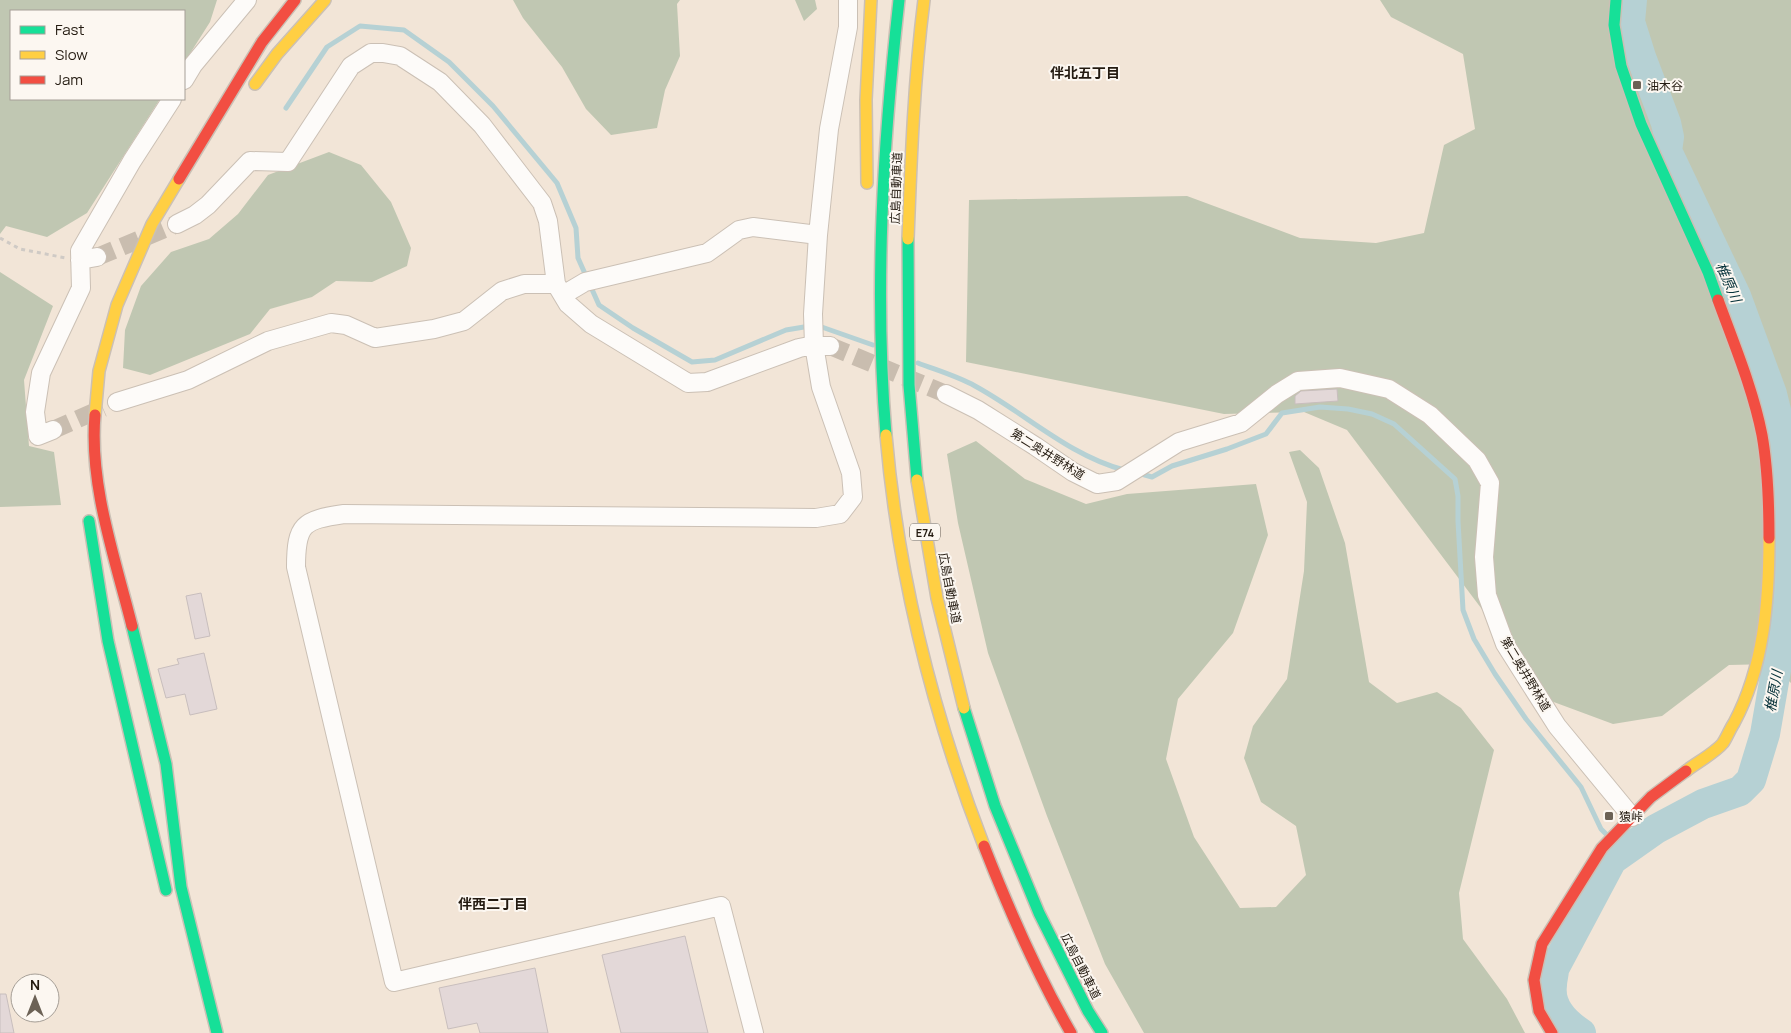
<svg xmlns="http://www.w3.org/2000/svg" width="1791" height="1033" font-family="Manrope,'Noto Sans JP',sans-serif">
  <rect width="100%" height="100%" fill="#f2e5d7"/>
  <path fill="#c0c7b2" d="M0,0h217l-7,22 -26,41v-52h-173v88h149l-73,114 -40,24 -41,-11 -6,8z
    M513,0h167l-3,4 3,52 -15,34 -8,38 -46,7 -25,-26 -24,-42 -39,-49z
    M795,0h20l2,9 -13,12z
    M1380,0h411v683l-19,-19 -43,1 -67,51 -49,8 -62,-23 -204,-271 -43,-18 -80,2 -258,-52 3,-162 218,-4 113,42 76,5 48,-10 20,-88 31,-16 -12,-75 -72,-37z
    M329,152l32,13 30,37 20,46 -4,18 -35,16 -36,-1 -24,16 -42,12 -20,25 -100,41 -27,-7 2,-38 16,-44 30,-34 38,-13 29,-25 30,-39z
    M0,272l53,34 -29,74 5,66 25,6 7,53 -61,2z
    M976,441l49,38 61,25 41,-10 129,-10 12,51 -35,98 -55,66 -12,60 28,78 46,71 36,-1 30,-32 -10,-49 -35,-24 -17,-44 9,-32 34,-47 17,-108 3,-69 -18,-50 11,-2 19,18 26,75 24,139 28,21 40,-11 24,16 33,42 -35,143 4,46 44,60 18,34h-381l-39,-69 -58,-148 -59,-163 -30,-130 -11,-69z"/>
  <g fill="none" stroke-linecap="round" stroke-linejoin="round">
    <path stroke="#b6d1d4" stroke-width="5" d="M286,108l41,-61 33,-21 44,4 45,32 44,44 64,77 19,45 2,30 21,47 34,23 59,34 23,-2 71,-30 30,-5 57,20
      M918,363c18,7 39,13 57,23 50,27 93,69 149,84
      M1138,473l14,4 20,-11 55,-17 39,-15 16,-21 38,-6 28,2 24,5 22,10 61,55 3,17v25l5,89 11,29 21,35 31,45 55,68 20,42 6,6
      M1615,842l9,9"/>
    <path stroke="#b6d1d4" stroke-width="30" d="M1581,1033c-17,-11 -32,-26 -29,-48 0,-6 2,-10 2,-16l58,-109 44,-31 47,-25 37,-13 11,-11 14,-46 24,-139 -5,-152 -12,-49 -36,-98 -69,-145 2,-14 -3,-14 -25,-66 -11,-35 2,-22"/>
  </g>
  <path fill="#e3d8d8" stroke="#c8bebd" d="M1337,389l1,12 -43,3v-8l6,-5z
    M201,593l9,43 -15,3 -9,-43z
    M204,653l13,56 -27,6 -5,-21 -19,4 -8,-29 21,-5 -2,-5z
    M685,936l23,97h-87l-19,-78z
    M535,968l13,65h-68l-3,-10 -29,6 -9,-41z
    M0,994h6l8,39h-14z"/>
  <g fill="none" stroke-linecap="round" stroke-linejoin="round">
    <path stroke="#c9bdaf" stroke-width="18" stroke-dasharray="18 9" stroke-linecap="butt" d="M97,257l80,-33
      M830,346l116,48
      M53,430l50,-22"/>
    <g stroke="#cbc0b5" stroke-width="20">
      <path id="street" d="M184,80l9,-15 54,-65
        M177,224l18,-9 13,-10 42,-44 38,1 63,-96 20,-13h12l17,3 40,26 42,43 60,78 6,18 8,63 12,20 23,20 97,59 19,-1 92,-34 15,-3 16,1
        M80,260l17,-3
        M563,295l22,-13 122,-29 32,-23 14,-3 65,8
        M946,394l32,16 57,36 38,26 24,12 20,-3 62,-39 62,-19 36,-29 21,-13 42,-3 49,11 41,26 47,45 13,23 -6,74 3,38 18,49 52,82 75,91
        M117,402l71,-22 80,-39 63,-18 15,2 29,13 59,-9 30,-8 38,-30 22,-7h32
        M53,430l-15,6 -3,-24 6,-39 40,-85 -1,-37 52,-90 40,-62
        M754,1033l-33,-127 -327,76 -98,-415c0,-43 7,-47 48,-53l472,4 24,-4 13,-17 -2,-24 -30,-86 -7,-42 -1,-31 5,-79 11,-106 19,-102v-27"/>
    </g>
    <g stroke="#cbc0b5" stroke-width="14">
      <path id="fast" d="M1616,0l-2,25 7,41 20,58 67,148 10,28
        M908,239l1,146 8,95
        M886,435c-12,-145 -3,-291 13,-435
        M89,521l19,120 58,249
        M132,626l34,138 15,123 36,146
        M964,708l31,98 44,107 49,98 14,22"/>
    </g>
    <g stroke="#cbc0b5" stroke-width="14">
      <path id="slow" d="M255,84l22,-30 48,-54
        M867,183l-1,-83 5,-100
        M908,239c3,-80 6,-160 16,-239
        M95,415l4,-44 18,-66 35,-81 27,-45
        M886,435c12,141 47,279 98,411
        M917,480l20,118 27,110
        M1686,771c10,-8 29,-18 37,-28 4,-6 7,-14 11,-20 30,-56 35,-122 35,-185"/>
    </g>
    <g stroke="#cbc0b5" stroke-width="14">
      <path id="jam" d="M179,179l83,-137 33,-42
        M1718,300c16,44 35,89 44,135 6,34 7,69 7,103
        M95,415c-6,70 20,143 37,211
        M984,846c25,64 53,128 87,187
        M1552,1033l-13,-22 -5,-31 8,-36 60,-96 49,-51 35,-26"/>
    </g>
    <path stroke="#cfcac5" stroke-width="3" stroke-dasharray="4 4" stroke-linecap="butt" d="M0,238l20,11 46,9"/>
    <use href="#street" stroke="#fdfbf9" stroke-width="18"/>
    <use href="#fast" stroke="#16e098" stroke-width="11"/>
    <use href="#slow" stroke="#ffcf43" stroke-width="11"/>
    <use href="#jam" stroke="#f24e42" stroke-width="11"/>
  </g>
  <g fill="#6c6256" stroke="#fcf7f1" stroke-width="2">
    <rect x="1632" y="80" width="10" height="10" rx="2.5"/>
    <rect x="1604" y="811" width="10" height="10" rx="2.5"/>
  </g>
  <g text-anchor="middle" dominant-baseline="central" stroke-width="4" stroke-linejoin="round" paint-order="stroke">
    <rect fill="#fcf7f1" stroke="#655d54" stroke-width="1" x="910" y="523.5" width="30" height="17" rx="4"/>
    <g font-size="11" font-weight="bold" fill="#241b11">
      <text x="925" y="532">E74</text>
    </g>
    <g font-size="12" fill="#241b11" stroke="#fcf7f1" text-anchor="start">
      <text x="1647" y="85">油木谷</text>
      <text x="1619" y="816">猿峠</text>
    </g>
    <g font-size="12" fill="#241b11" stroke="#fcf7f1">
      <text transform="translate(896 188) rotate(-88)">広島自動車道</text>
      <text transform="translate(1048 454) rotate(32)">第二奥井野林道</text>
      <text transform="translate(950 588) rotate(79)">広島自動車道</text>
      <text transform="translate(1526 674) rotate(59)">第二奥井野林道</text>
      <text transform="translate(1081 966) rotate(63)">広島自動車道</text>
    </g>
    <g font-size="14" font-weight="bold" fill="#241b11" stroke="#fcf7f1">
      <text x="1085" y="72">伴北五丁目</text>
      <text x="493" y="903">伴西二丁目</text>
    </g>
    <g font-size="14" font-style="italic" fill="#053139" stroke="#fcf7f1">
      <text transform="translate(1729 282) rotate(66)">椎原川</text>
      <text transform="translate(1773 691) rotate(-80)">椎原川</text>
    </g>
  </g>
  <rect x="10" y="10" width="175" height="90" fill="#fcf7f1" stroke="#a69f97"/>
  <rect x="20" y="26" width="25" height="8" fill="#16e098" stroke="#a69f97"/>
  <text x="55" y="35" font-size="15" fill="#241b11">Fast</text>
  <rect x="20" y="51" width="25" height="8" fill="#ffcf43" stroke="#a69f97"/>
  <text x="55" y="60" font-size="15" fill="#241b11">Slow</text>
  <rect x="20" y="76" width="25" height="8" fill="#f24e42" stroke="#a69f97"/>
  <text x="55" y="85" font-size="15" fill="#241b11">Jam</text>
  <g transform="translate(35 998)"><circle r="24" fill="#fcf7f1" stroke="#a69f97"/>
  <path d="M0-4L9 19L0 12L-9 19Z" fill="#6c6256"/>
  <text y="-8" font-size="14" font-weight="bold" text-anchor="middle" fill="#241b11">N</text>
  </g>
</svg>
